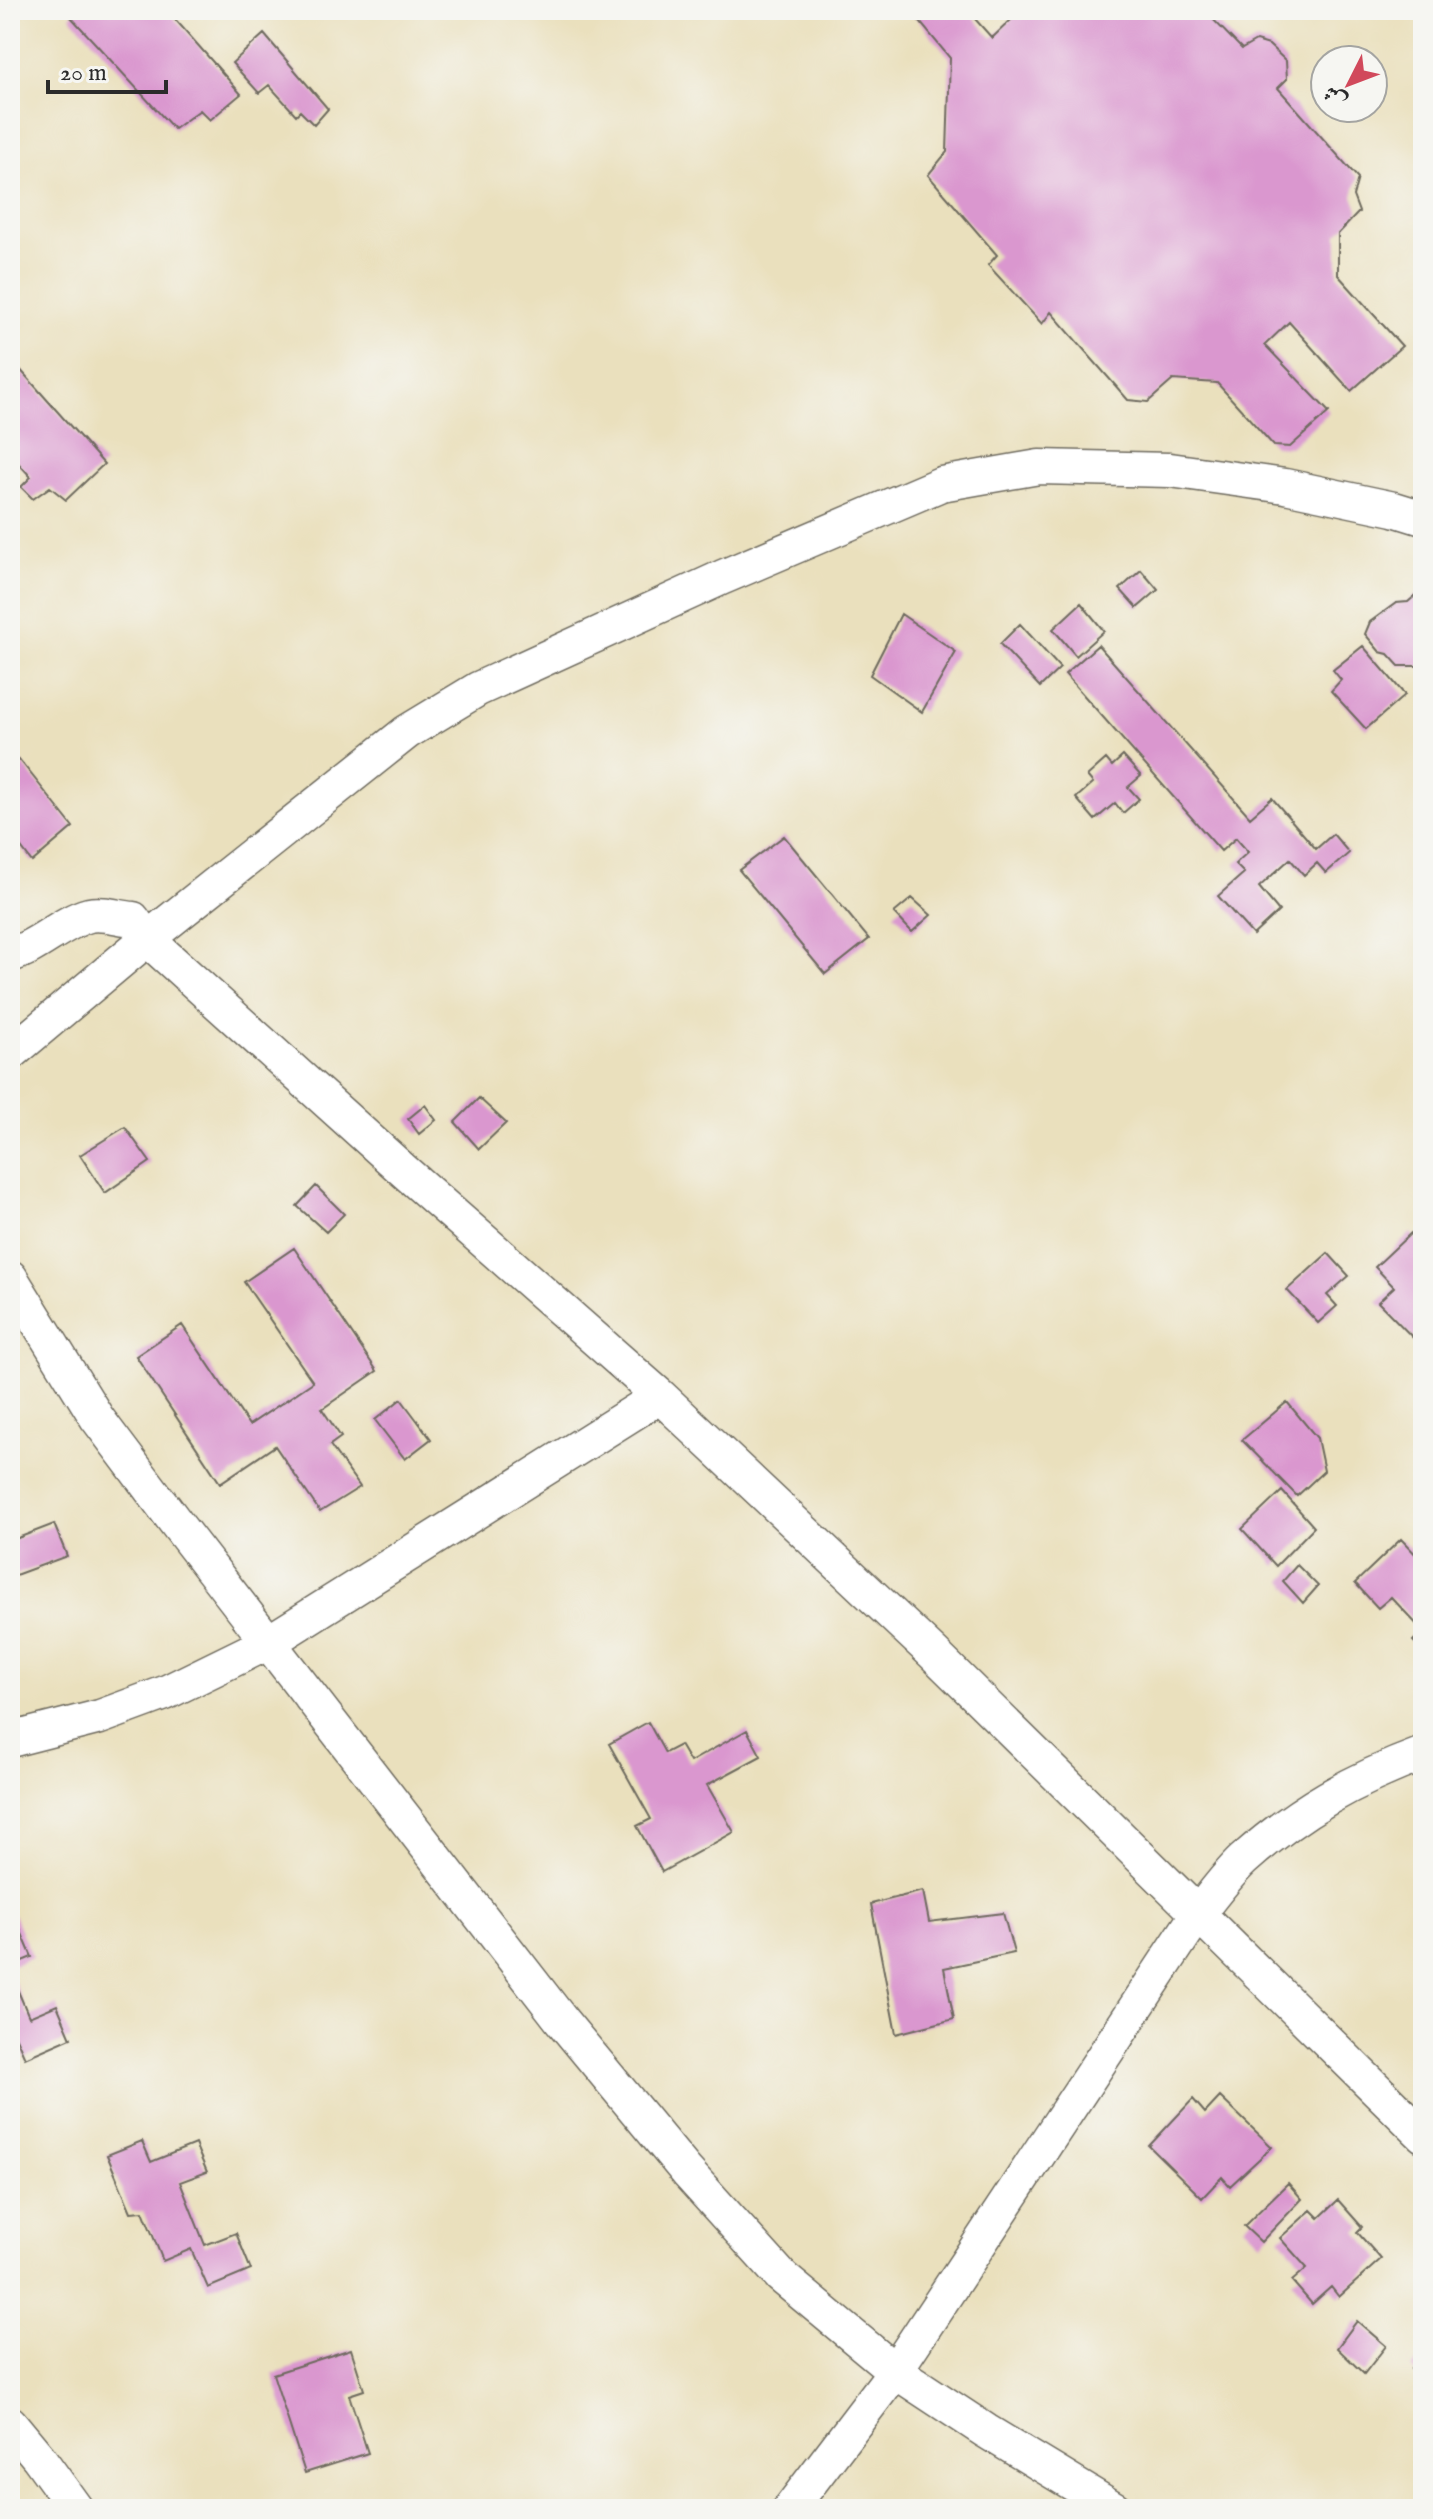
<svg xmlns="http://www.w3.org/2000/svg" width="1433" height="2519" font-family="'IM FELL English',Amiri,serif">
  <rect width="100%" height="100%" fill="#f6f6f2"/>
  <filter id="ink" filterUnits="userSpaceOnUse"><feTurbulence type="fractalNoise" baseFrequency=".0125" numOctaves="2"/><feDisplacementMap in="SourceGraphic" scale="16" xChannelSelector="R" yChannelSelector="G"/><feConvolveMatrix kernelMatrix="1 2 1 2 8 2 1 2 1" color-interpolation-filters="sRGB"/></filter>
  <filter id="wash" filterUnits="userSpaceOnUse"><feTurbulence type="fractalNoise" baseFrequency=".006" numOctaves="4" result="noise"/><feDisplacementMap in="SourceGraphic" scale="32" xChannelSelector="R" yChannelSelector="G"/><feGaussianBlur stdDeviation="1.8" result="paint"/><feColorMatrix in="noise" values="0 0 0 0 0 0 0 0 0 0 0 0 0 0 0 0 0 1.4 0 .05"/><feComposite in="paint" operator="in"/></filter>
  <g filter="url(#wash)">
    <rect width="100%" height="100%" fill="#eae0bd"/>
    <g id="blocks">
      <path fill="#da97cf" d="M76,10h91l74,84 -31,26 -10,-10 -26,19 -104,-113z
        M910,10h57l25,28 20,-19 -8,-9h200l38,39 14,-8 13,4 17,16 1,18 -9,9 80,90 -5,18 6,16 -21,22v41l64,71 -51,45 -62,-69 -24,23 64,67 -39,35 -16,-1 -57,-63 -44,-3 -25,22 -20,-2 -77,-88 -9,12 -54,-59 9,-10 -69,-80 19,-23 3,-94z
        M264,34l64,75 -14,16 -14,-14 -4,4 -27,-30 -10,8 -27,-30z
        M10,358l94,106 -38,36 -16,-13 -17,12 -12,-12 10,-10 -21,-23z
        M1141,570l17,20 -21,18 -17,-19z
        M1423,589v80l-3,-3h-21l-11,-12 -8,-2 -15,-18 5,-12 26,-19 12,-1z
        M1081,603l23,28 -28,25 -23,-27z
        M901,614l55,38 -34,60 -52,-37z
        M1020,624l40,44 -20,19 -40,-43z
        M1098,645l152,172 22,-19 44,51 17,-15 16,19 -23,20 -9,-10 -13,12 -14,-16 -31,28 20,24 -26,24 -35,-39 26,-23 -9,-9 13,-12 -12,-14 -15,13 -156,-177z
        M1363,646l42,49 -39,34 -35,-38 10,-11 -8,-10z
        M1123,756l18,20 -13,11 11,12 -16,14 -8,-10 -20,17 -19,-22 17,-15 -6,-7 19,-17 6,7z
        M19,759l54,68 -41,35 -22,-29v-67z
        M784,836l85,103 -44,35 -86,-104z
        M912,898l19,17 -19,17 -18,-19z
        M479,1098l27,25 -27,26 -24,-27z
        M425,1105l11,15 -17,14 -11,-15z
        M125,1127l25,35 -45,31 -25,-38z
        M316,1186l28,28 -18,18 -29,-26z
        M1411,1233l12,13v102l-45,-46 16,-15 -19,-20z
        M294,1248l83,123 -55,38 19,28 -11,8 30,42 -40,25 -45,-66 -55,37 -84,-127 46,-31 67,100 64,-43 -69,-100z
        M1328,1253l21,23 -22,19 10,11 -19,17 -31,-33z
        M401,1399l30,40 -26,20 -30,-39z
        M1287,1402l30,36 7,33 -27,25 -55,-56z
        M1282,1491l32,36 -38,39 -34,-37z
        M54,1524l13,32 -57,21v-36z
        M1401,1539l22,23v89l-10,-10 10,-10 -32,-34 -13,11 -23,-25z
        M1297,1565l21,21 -15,17 -20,-22z
        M648,1722l17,31 15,-8 10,17 57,-32 14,26 -54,29 27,47 -72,40 -25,-46 14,-7 -42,-75z
        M923,1891l6,31 74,-9 11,40 -70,15 10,51 -58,15 -25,-130z
        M14,1915l18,42 -22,9v-49z
        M10,1972l19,45 28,-12 14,33 -46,20 -15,-34z
        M1220,2097l52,50 -42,39 -8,-9 -20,21 -53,-52 44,-47 12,14z
        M142,2141l9,21 44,-18 12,28 -27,10 25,63 31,-12 15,37 -43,18 -17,-39 -28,12 -20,-50 -12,1 -24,-57z
        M1288,2183l14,16 -41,43 -17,-16z
        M1338,2200l24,27 -5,5 24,27 -42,38 -8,-10 -19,17 -20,-23 15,-13 -27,-30 31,-28 8,8z
        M1357,2321l29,25 -22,28 -27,-26z
        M351,2349l13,41 -15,5 19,58 -63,20 -32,-99z
        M1423,2357v24l-12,-12z"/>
    </g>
  </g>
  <g filter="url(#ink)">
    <use href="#blocks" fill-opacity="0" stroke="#6e6a5e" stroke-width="2"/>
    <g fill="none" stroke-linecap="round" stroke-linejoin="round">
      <g stroke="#6e6a5e" stroke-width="37">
        <path id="street" d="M10,955c29,-8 50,-32 79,-40 13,-3 31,3 44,4l14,20 256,231 257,226 273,257 490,482
          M10,1054l137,-115 260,-207 71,-43 245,-112 218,-93 98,-17 131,3 115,16 109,23 29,9
          M10,1277l87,141 82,109 383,494 125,151 95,105 113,94 91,60 129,78
          M10,1740l90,-23 65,-24 104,-51 391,-246
          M10,2423l29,35 37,51
          M790,2509l105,-138 304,-459c14,-17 28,-37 44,-52 56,-50 110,-80 180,-106"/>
      </g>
      <use href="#street" stroke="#fff" stroke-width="34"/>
    </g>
  </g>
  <rect width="1433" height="2519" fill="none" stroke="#f6f6f2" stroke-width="40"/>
  <g transform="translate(1349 84) rotate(228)"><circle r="38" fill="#f6f6f2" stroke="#a5a5a2" stroke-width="2"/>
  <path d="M0-6L14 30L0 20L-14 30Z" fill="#d1495b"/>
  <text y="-12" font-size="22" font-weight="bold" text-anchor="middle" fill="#2b2b2b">ش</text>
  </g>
  <path d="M48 80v12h118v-12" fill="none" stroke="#2b2b2b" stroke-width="4"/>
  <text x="60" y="80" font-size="24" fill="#2b2b2b" stroke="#f6f6f2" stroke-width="6" paint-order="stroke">20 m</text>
</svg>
